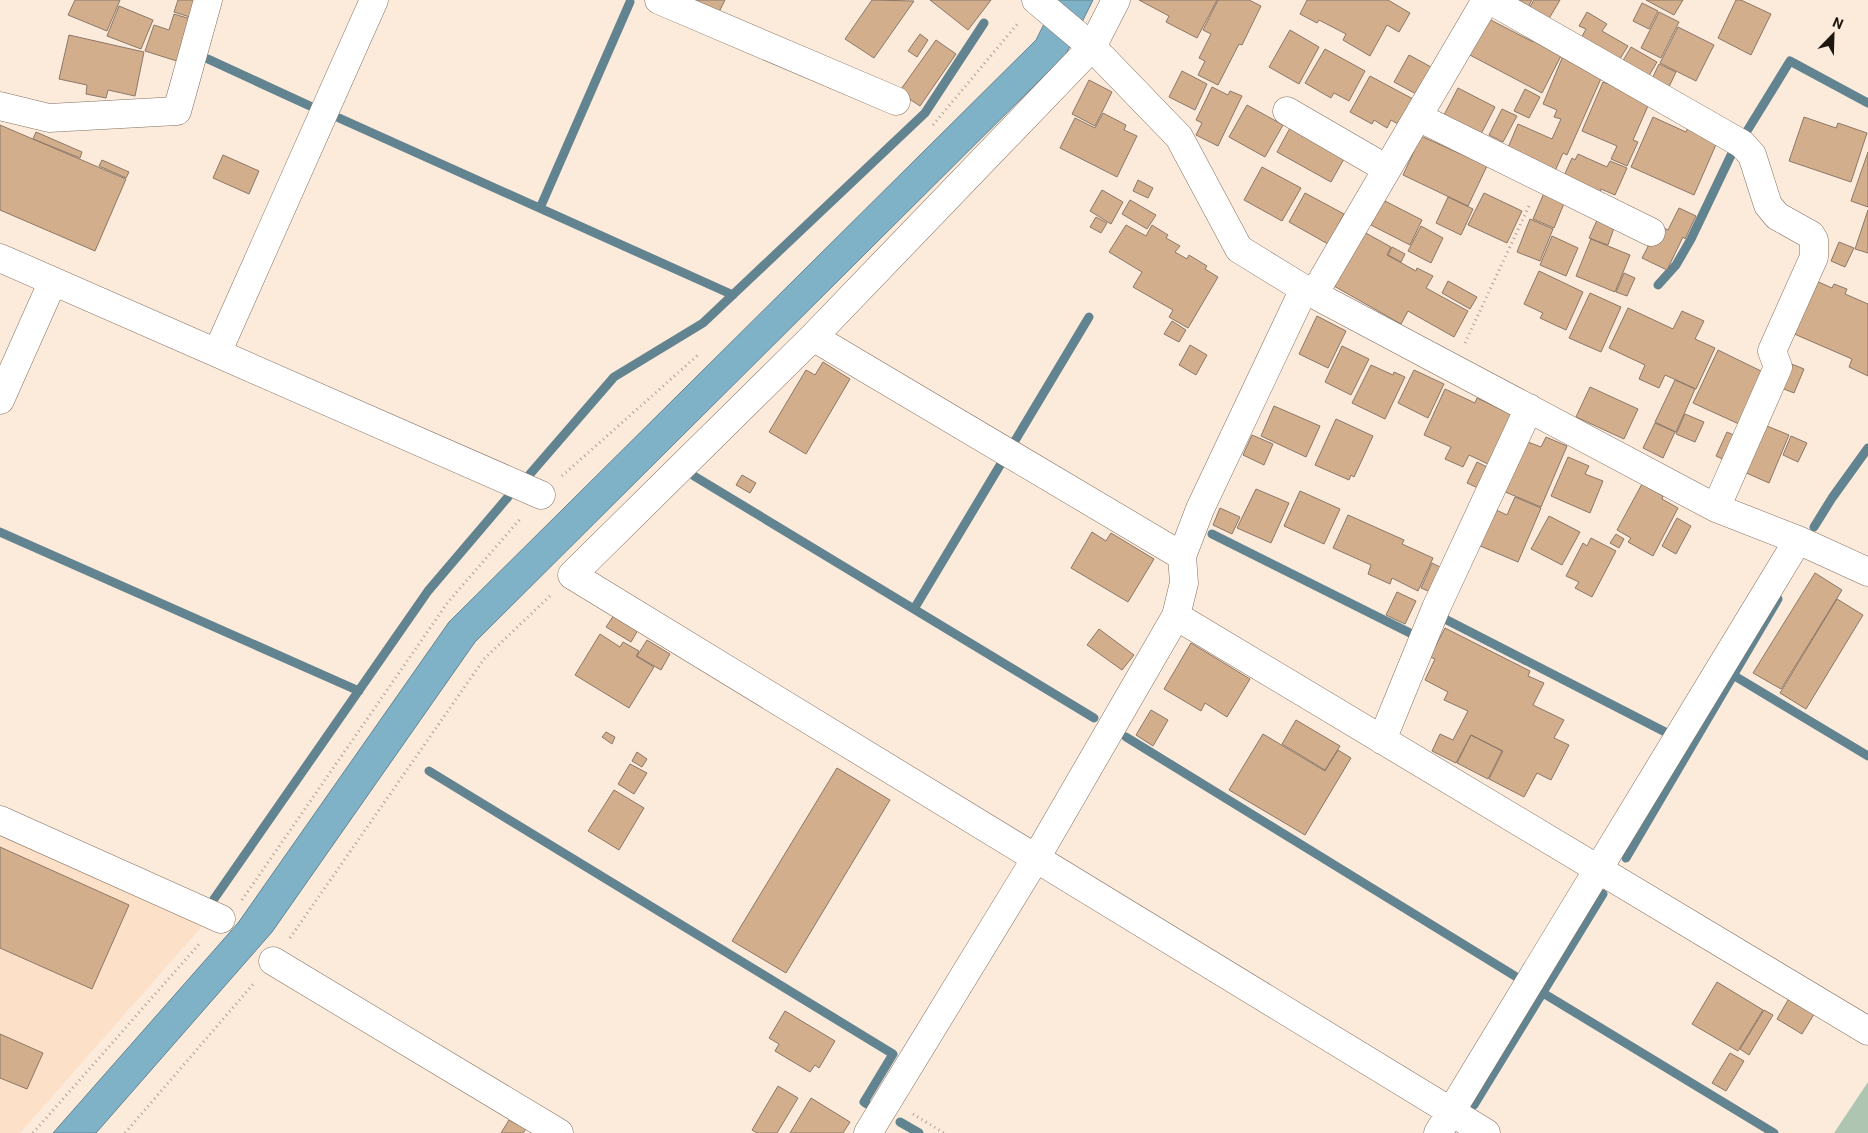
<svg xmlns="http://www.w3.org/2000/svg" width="1868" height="1133" font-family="Roboto,sans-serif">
  <rect width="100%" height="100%" fill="#fceadb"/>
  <path fill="#fce0c7" d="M0,836l202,90 -182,207h-20z"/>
  <path fill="#aec5b1" d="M1868,1082v51h-34z"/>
  <path fill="#7fb2c7" stroke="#628490" d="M1056,0h37l-27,54 -591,588 -203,290 -176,201h-43l185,-210 211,-301 587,-582z"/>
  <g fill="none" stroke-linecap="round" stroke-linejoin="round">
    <path stroke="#628490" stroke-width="9" d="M208,59l102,47
      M339,118l394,177
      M1747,131l43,-70 78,42
      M540,208l90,-206
      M1658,285l18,-20 15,-26 43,-90
      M1013,444l76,-127
      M530,474l84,-97 89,-54 222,-210 59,-90
      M694,476l400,242
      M1814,527l18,-29 36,-50
      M0,532l359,159
      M1212,534l200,100
      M914,609l88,-147
      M1443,618l228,117
      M1733,675l135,81
      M1126,737l397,244
      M429,771l464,283 -29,48 3,2
      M1626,858l152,-259
      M214,899l214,-308 80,-94
      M1543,993l231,140
      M1474,1105l129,-211
      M900,1122l19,11"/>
  </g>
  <path fill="#d2ae8c" stroke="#8c7867" d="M75,0h45l-13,31 -39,-16z
    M178,0h21l-6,18 -19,-6z
    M692,0h33l-6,12z
    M872,0l42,1 -40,57 -29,-19z
    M930,0h61l-23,30z
    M1139,0h78l-20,38 -31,-16 3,-6z
    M1218,0h31l12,6 -19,39 -3,-1 -21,41 -20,-10 7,-14 -6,-3 12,-24 -8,-4z
    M1307,0h81l22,13 -11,19 -12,-7 -17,31 -27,-16 3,-6 -27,-14 -2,3 -17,-9z
    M1512,0h20l-5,9z
    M1534,0h26l-13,22 -19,-12z
    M1646,0h37l-9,15z
    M1736,0h5l30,14 -20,41 -33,-17z
    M1642,3l16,8 -9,18 -16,-8z
    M119,6l34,14 -12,29 -34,-13z
    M1587,12l20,12 -5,7 26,15 -10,16 -38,-22 6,-11 -7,-3z
    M1659,12l20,10 -18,36 -20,-10z
    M174,14l20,6 -14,42 -35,-11 9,-26 15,5z
    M1487,18l46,24 2,-5 28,15 -21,41 -74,-39z
    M1678,27l36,18 -18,36 -36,-18z
    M1290,30l29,17 -20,37 -30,-17z
    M920,34l8,6 -11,17 -9,-6z
    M69,35l75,17 -9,44 -27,-6 -2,8 -20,-4 1,-9 -28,-6z
    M936,40l20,14 -36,52 -21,-14z
    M1631,47l26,15 -10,17 -26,-15z
    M1325,49l40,22 -16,30 -15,-8 -3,5 -26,-15z
    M1409,55l24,13 -15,27 -24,-13z
    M1563,56l40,18 -36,81 -4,-2 -8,18 -48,-21 11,-26 34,15 9,-20 -7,-2 3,-7 -14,-6z
    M1659,64l17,8 -8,17 -17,-8z
    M1182,71l25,13 -12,26 -26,-13z
    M1370,76l43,23 -15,25 -7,-4 -4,8 -13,-8 -2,4 -22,-12z
    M1089,80l23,12 -17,34 -23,-12z
    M1603,82l48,17 -18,41 5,2 -11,24 -16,-7 6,-13 -35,-15z
    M1212,87l16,8 2,-4 12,5 -24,50 -22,-11 6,-12 -6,-3z
    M1458,88l37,19 -14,27 -37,-19z
    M1525,89l15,8 -11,21 -15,-7z
    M1247,105l36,20 -18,32 -36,-20z
    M1502,109l15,7 -14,26 -14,-7z
    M1103,113l23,12 -2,5 13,6 -20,41 -57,-29 15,-30 20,10z
    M1653,117l33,15 2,-5 30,13 -24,55 -63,-28z
    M1804,117l32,11 2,-5 29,10 -16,49 -62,-21z
    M0,125l126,54 -31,72 -95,-41z
    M1290,128l55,29 -14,25 -54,-30z
    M36,132l46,20 -2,6 -47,-19z
    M1421,136l66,30 -19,40 -65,-31z
    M1868,152v55l-17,-6z
    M1578,154l29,13 3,-6 17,7 -12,27 -14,-6 -2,5 -36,-16 9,-20 3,2z
    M223,155l36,16 -10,23 -36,-16z
    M102,160l27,12 -3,6 -27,-12z
    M1262,167l39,21 -19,33 -38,-21z
    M1138,180l15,8 -5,10 -15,-7z
    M1102,190l21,12 -12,22 -21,-13z
    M1305,193l39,21 -16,30 -39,-22z
    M1484,193l38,18 -15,32 -39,-18z
    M1544,193l21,8 -11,27 -21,-9z
    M1448,197l25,12 -12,26 -25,-12z
    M1130,200l26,15 -9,14 -25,-15z
    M1383,200l39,20 -12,25 -39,-20z
    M1679,208l17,8 -11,23 -2,-2 -16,33 -25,-12 10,-19 5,3 7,-14 4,2z
    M1868,210v43l-13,-4z
    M1096,217l11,6 -6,10 -11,-6z
    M1598,218l17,7 -7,20 -19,-7z
    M1530,219l23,10 -13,32 -23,-9z
    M1126,225l20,11 6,-11 16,10 -2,3 14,8 -5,6 12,7 2,-4 18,11 -2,3 13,8 -30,51 -19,-11 4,-7 -40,-23 9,-15 -33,-20z
    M1421,226l22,12 -12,25 -23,-12z
    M1364,232l27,15 -4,8 29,16 1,-3 16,8 -7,12 42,23 -14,26 -46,-26 -7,13 -67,-38z
    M1552,236l26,12 -12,28 -26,-11z
    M1591,239l39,16 -15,37 -39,-16z
    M1839,242l15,6 -9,19 -14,-6z
    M1392,247l13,7 -4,8 -13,-7z
    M1539,271l44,21 -17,38 -26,-12 3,-5 -19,-9z
    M1624,273l11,5 -8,18 -11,-4z
    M1814,280l18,8 2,-4 13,5 -2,5 23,10v72l-19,-9 3,-8 -60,-26z
    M1448,281l29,16 -7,12 -28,-16z
    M1590,293l31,14 -20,45 -32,-14z
    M1628,308l45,21 9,-18 22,10 -9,18 20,9 -19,41 -31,-14 -6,13 -20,-9 6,-14 -36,-17z
    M1317,316l29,15 -18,37 -29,-14z
    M1172,321l14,9 -7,12 -15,-8z
    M1190,345l17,10 -11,20 -17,-10z
    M1342,346l27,13 -18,36 -26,-13z
    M1718,350l45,22 -24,52 -46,-21z
    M823,362l27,17 -44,75 -37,-22 37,-62 9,5z
    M1789,363l15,6 -10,24 -15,-6z
    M1371,365l22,10 1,-3 11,5 -20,42 -33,-16z
    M1414,370l30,14 -16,34 -30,-15z
    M1675,380l20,9 -19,43 -21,-10z
    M1590,387l48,22 -14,30 -48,-22z
    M1445,389l30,14 2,-5 34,16 -23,50 -19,-9 -6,12 -18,-8 6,-12 -27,-12z
    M1274,406l46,20 -14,31 -45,-21z
    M1685,414l19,8 -9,20 -19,-8z
    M1336,419l37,17 -19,41 -3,-2 -2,5 -34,-15z
    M1655,423l20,9 -12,26 -20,-10z
    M1762,424l27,11 -20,48 -27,-12z
    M1727,432l13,6 -11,24 -13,-6z
    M1252,435l21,9 -9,21 -21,-10z
    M1791,436l16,7 -9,19 -15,-7z
    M1546,437l21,9 -26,61 -38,-16 22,-50 16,6z
    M1568,457l21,9 -4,8 18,7 -13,32 -39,-17z
    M1477,462l12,6 -9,21 -13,-6z
    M742,475l14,8 -6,10 -14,-8z
    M1642,484l21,12 -1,3 16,9 -25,48 -25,-14 3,-4 -14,-8z
    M1256,489l33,14 -18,40 -34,-15z
    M1300,491l40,18 -16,35 -40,-18z
    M1515,497l26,11 -23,54 -40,-17 16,-36 13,6z
    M1220,508l20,9 -8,17 -19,-9z
    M1348,515l56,25 -2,4 31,14 -15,33 -26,-13 -2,6 -22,-10 3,-9 -38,-17z
    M1549,516l31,16 -18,33 -31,-16z
    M1677,518l14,8 -15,28 -14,-8z
    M1092,532l14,9 5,-8 43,26 -26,43 -57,-34z
    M1616,534l8,5 -5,9 -9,-5z
    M1591,538l25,13 -24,46 -17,-9 4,-6 -13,-6 17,-33 4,3z
    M1432,563l12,6 -11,24 -12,-5z
    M1815,573l27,17 -61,99 -28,-16z
    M1397,592l19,9 -11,23 -19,-9z
    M1837,599l26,16 -57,94 -26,-16z
    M614,615l24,15 -7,12 -25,-15z
    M1445,628l85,43 -2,5 16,7 -11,22 31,15 -10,18 15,7 -18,35 -14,-7 -13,24 -35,-18 14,-28 -32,-16 -15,28 -24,-12 8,-17 13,6 15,-29 -24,-11 4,-8 -23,-12 10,-21 -5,-2z
    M1099,629l35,26 -12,15 -35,-25z
    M600,634l20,13 3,-5 16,9 -3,5 18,11 -25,41 -54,-33z
    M647,640l23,14 -9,16 -24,-14z
    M1191,643l59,36 -23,38 -22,-14 -4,8 -37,-22z
    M1151,710l17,10 -15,26 -17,-11z
    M1296,720l44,26 -15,24 -43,-26z
    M606,732l9,5 -3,7 -10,-7z
    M1263,734l62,37 13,-21 13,8 -46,77 -76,-45z
    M1471,735l31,16 -14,28 -31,-16z
    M637,752l10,7 -5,8 -10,-6z
    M630,764l17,9 -13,21 -16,-10z
    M837,768l53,32 -104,173 -54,-32z
    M614,790l30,18 -25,42 -31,-19z
    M0,847l129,58 -37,84 -92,-41z
    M1717,982l46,28 -25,41 -46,-27z
    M1791,995l25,16 -14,23 -25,-15z
    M1764,1010l9,5 -24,40 -9,-6z
    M785,1011l50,30 -16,27 -4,-3 -5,7 -35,-21 4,-7 -10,-6z
    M0,1034l43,19 -16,36 -27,-11z
    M1730,1053l14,8 -18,30 -14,-8z
    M778,1086l20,12 -21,35h-20l-5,-3z
    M811,1098l39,24 -7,11h-53z
    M509,1120l17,9 -3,4h-22z"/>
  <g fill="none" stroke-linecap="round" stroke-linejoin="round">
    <g stroke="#847160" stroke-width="29">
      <path id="minor" d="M659,0l237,101
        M1036,0l56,47 87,90 60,112 65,40 412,219 82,32 70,32
        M1116,0l-24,47 -279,290 -241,238 914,558
        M1490,0l252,144 10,11 16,50 9,11 34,19 3,5v17l-42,94 6,16 -62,141
        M0,106l49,12 128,-7 31,-111
        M1287,111l100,58
        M1418,117l233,115
        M0,258l217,95 157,-353
        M1314,294l172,-294
        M813,337l369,219
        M217,353l324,142
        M0,400l53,-119
        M1176,616l692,415
        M1382,740l54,-132 93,-200
        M0,820l221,99
        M273,961l286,172
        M868,1133l168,-275 140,-242 8,-33 -2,-27 18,-47 104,-220
        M1438,1133l360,-593"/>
    </g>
    <path stroke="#aea094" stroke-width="3" stroke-dasharray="1 4" stroke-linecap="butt" d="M933,125l86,-103
      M1465,343l65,-139
      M562,476l136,-121
      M242,900l206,-298 73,-84
      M290,938l194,-279 68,-65
      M913,1114l31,19
      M33,1133l168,-191
      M125,1133l130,-151"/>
    <use href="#minor" stroke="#fff" stroke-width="28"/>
  </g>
  <g transform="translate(1833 35) rotate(23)" stroke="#fceadb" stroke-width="4" paint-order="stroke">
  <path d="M0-4L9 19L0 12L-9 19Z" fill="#1e1710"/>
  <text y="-8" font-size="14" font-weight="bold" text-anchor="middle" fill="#1e1710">N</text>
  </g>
</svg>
